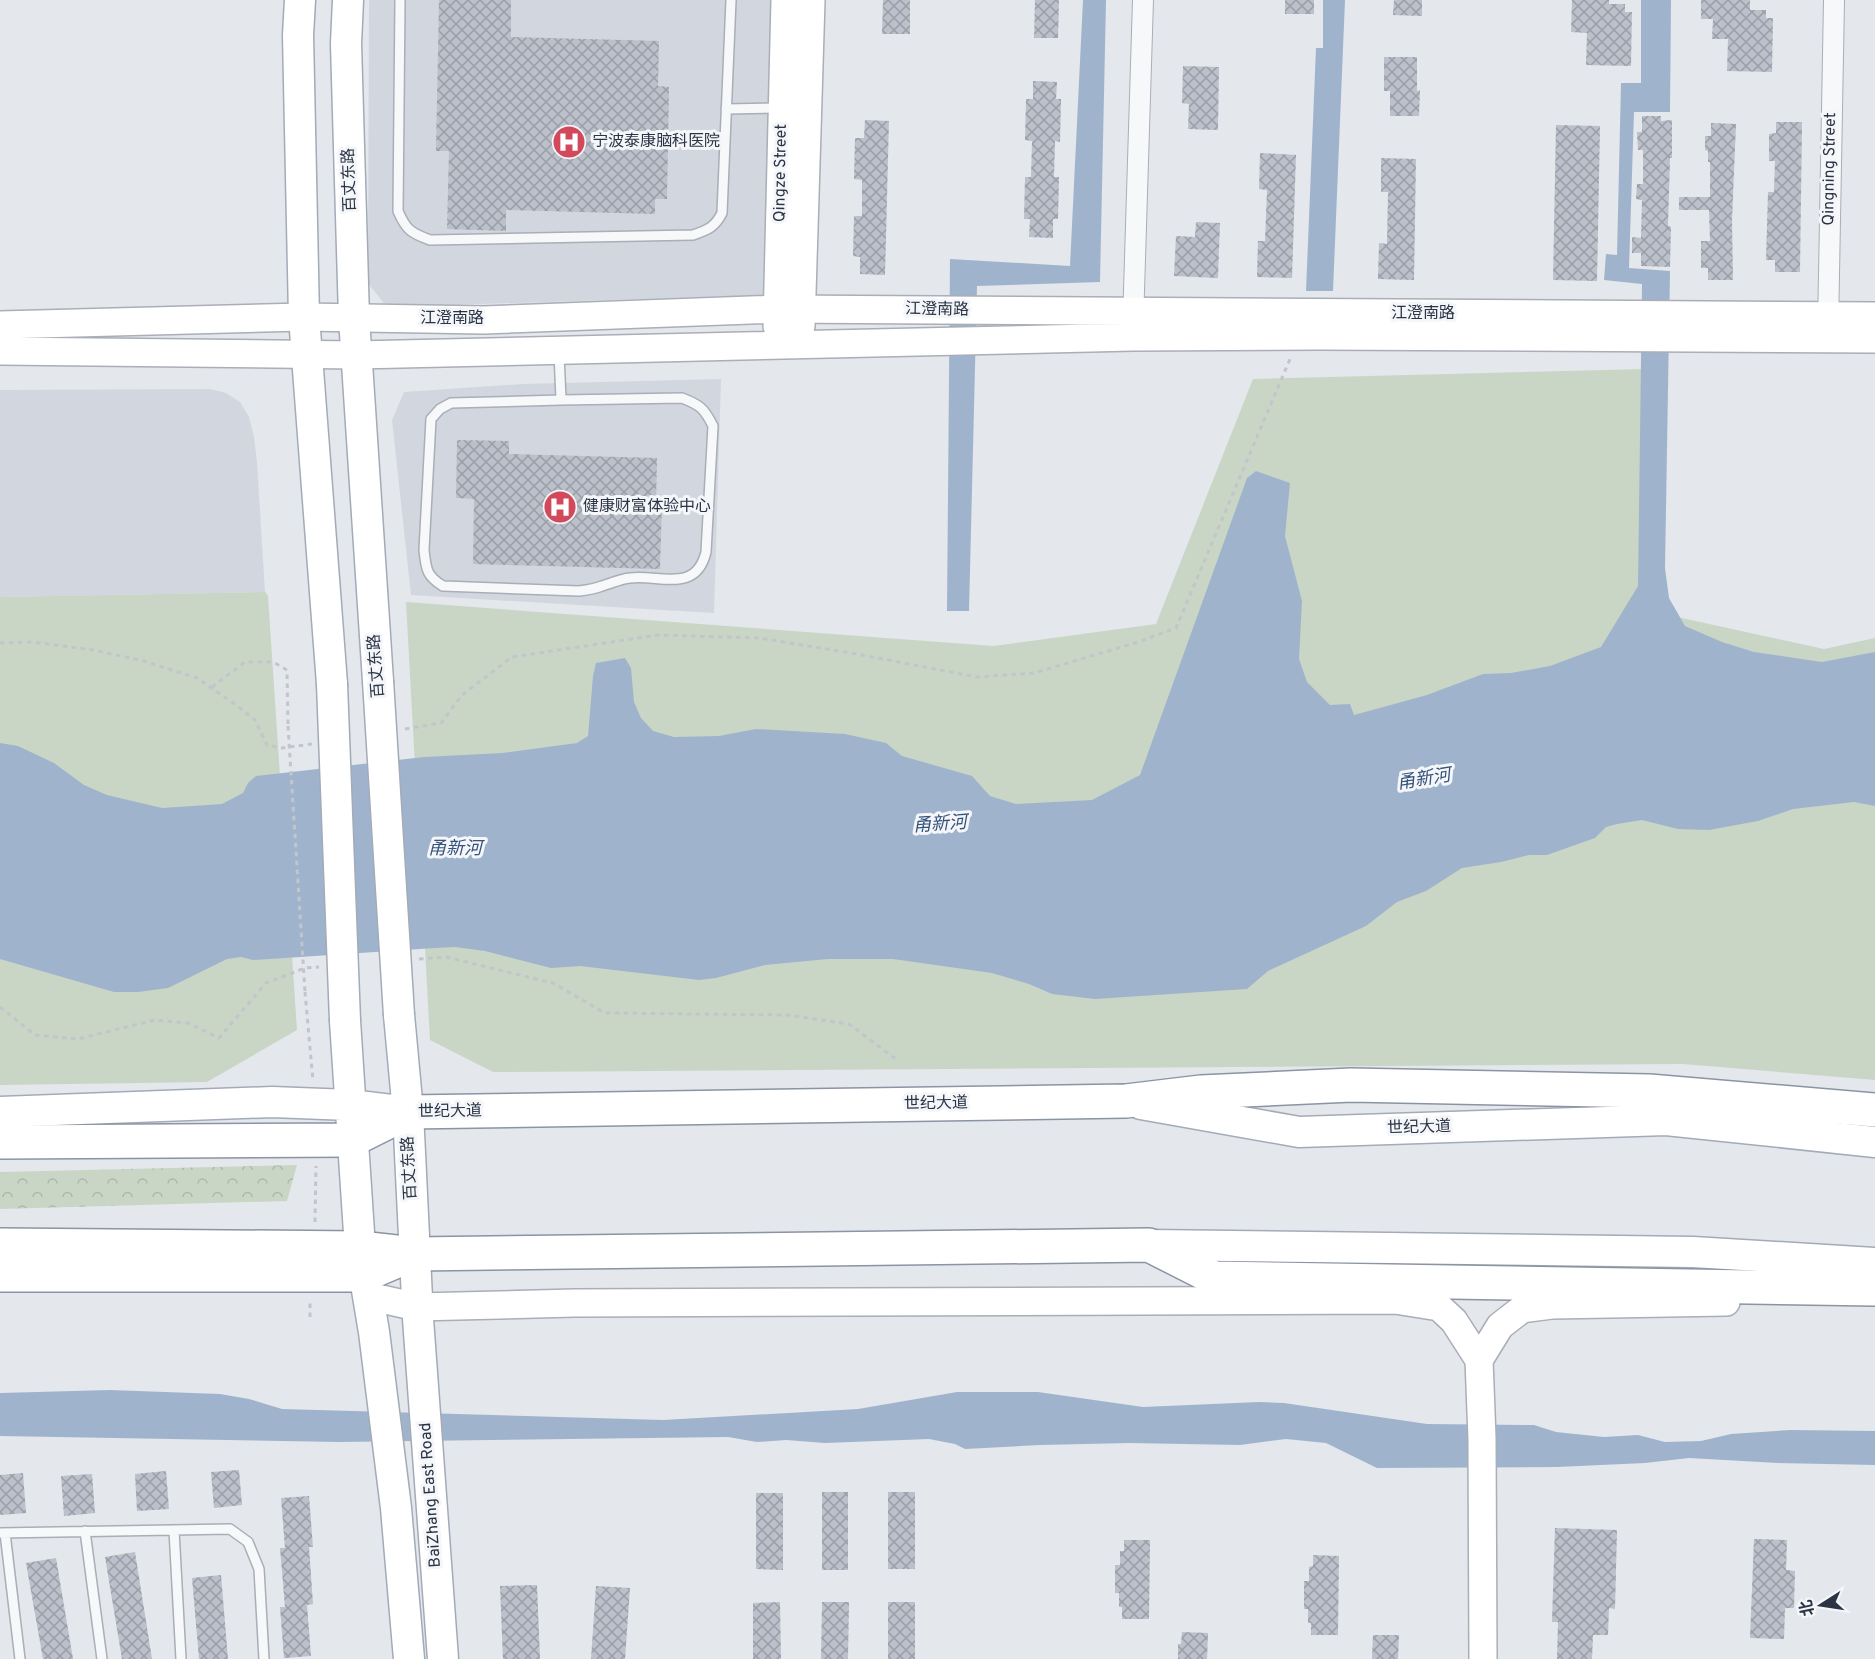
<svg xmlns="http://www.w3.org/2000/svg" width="1875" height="1659" font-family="Overpass,'Noto Sans SC',sans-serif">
  <defs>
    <pattern id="forest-crowns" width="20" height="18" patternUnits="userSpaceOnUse" patternTransform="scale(1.5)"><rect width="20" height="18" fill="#c9d6c5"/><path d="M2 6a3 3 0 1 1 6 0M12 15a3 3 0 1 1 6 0" fill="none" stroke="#adb8ab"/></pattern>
    <pattern id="building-cross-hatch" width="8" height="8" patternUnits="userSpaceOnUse" patternTransform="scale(1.5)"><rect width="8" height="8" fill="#bbc0ca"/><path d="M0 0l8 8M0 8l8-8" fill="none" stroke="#989da6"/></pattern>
  </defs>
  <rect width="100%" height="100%" fill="#e4e7ec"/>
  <path fill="#d2d6de" d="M369,0h403l-8,295 -377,12 -19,-24z
    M721,379l-7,234 -303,-18 -19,-175 12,-28 119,-8z
    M210,389l16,4 14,9 9,15 5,20 3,26 8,129 -265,5v-207z"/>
  <path fill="url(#forest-crowns)" d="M297,1165l-10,36 -287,8v-37z"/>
  <path fill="#c9d6c5" d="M1644,369l15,244 165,36 51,-11v442l-192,-16 -1190,8 -63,-32 -24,-438 587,44 163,-22 97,-245z
    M265,592l3,4 29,434 -90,52 -207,3v-488z"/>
  <path fill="#9fb4cc" d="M1083,0h23l-6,282 -123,4 -8,325h-22l3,-352 120,7z
    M1323,0h22l-12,291h-27l10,-243h7z
    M1641,0h30l-1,112h-36l-5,156 41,3 -5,297 4,30 16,28 37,16 32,10 68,10 53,-10v154l-21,-4 -61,7 -35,12 -49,9 -31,-1 -36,-9 -25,4 -11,3 -11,11 -48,17h-18l-28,7 -39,6 -36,23 -29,11 -31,24 -98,45 -21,18 -152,10 -43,-5 -23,-10 -37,-11 -99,-14h-65l-63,6 -49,13 -17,2 -119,-14 -29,2 -66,-17 -30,-4 -20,1 -150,10 -32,2 -12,-3 -14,2 -59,29 -30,4h-24l-114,-33v-216l18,3 36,17 30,22 23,10 55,13 60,-4 21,-11 5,-10 8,-7 168,-19 79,-4 74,-10 11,-7 5,-60 3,-13 29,-5 6,10 3,34 7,16 12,13 21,6 45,-1 37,-7 89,5 41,9 16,13 70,20 18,20 26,8 76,-4 48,-25 107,-297 9,-7 34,12 -5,53 17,65 -3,58 8,23 23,23 20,-1 4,11 73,-20 56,-21 28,-1 39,-7 51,-19 37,-61 4,-302 -38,-4 2,-26 11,1 4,-172h20z
    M110,1390l110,4 29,5 33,10 381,11 195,-11 99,-17h81l105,15 116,-5 25,1 143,21 107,1 22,7 48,5 34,-2 27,7 36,-1 30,-7 59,-4 85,1v34l-97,-2 -89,-5 -44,5 -88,4 -180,1 -51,-25 -40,-4 -46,6 -111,-2 -89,2 -75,4 -10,-5 -26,-5 -104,4 -39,-3 -29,2 -29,-5 -389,5 -339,-6v-43z"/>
  <path fill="url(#building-cross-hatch)" d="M439,0h72v37l148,4 -1,45 11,1 -2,112h-12v15l-149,-4v21l-59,-2 2,-78h-13z
    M883,0h27v34h-28z
    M1035,0h24l-1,38h-24z
    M1285,0h29v14h-29z
    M1394,0h28v16l-29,-1z
    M1572,0h37v4h16v8h7l-1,54 -45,-1 1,-32 -16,-1z
    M1701,0h49v10h16v8h7l-1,54 -45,-1 1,-32h-16l1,-20h-12z
    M1384,57h33v34l3,-1 -1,26h-29v-25h-6z
    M1183,66l36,1 -1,63 -30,-1 1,-25 -7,-1z
    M1033,81l24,1 -1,17h5l-1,43 -5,-1 -1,36h5l-1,42h-5v19l-24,-1 1,-18h-6l1,-42h6l1,-36 -7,-1 1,-41h7z
    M1642,116h19v5l11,-1v38h-2l-2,68 3,1 -1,40 -29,-1v-13h-9v-16l9,1 1,-38 -6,-1 1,-15h6v-34h-5l-1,-18h5z
    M865,120l24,1 -4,154 -25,-1v-17l-7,-1 1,-40h8v-36l-8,-1 1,-41h9z
    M1776,122h26l-2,150h-25v-12h-9l2,-68h6l1,-31h-6v-27l7,-1z
    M1711,123l25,1 -4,96 1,60h-25v-12h-7v-27h9l-1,-31h-30v-13h31v-35h-2v-11l-3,-1v-14h6z
    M1556,125l44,1 -3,155 -44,-1z
    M1260,153l36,2 -4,123 -35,-1 1,-36h7l2,-51 -8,-1z
    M1381,158l35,1 -2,121 -36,-1 1,-36 8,1 1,-52h-7z
    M1196,222l24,1 -2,55 -44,-2 2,-40 19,1z
    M457,440l52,1v13l148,4 -1,44h6l-2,67 -187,-5 1,-65 -18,-1z
    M239,1470l3,35 -28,3 -3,-36z
    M166,1471l3,38 -32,2 -2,-37z
    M23,1473l3,40 -26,2v-40z
    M92,1474l3,39 -31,3 -3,-40z
    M822,1492h26v78h-26z
    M888,1492h27v77h-27z
    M756,1493h27v77l-27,-1z
    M309,1496l4,51h-4l4,57 -6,1 4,51 -27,2 -4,-51h5l-5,-59h5l-4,-50z
    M1555,1528l62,2 -2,79 -6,-1 -1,27h-15l-1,24h-35l1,-37h-6z
    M1754,1539l33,1 -1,30 9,1 -1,37h-9l-1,31 -34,-1z
    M1124,1540h26l-1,79h-27v-12h-3v-14h-4v-28h5v-14h4z
    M135,1552l17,107h-30l-17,-102z
    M1313,1555l26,1 -1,79h-27v-12h-3v-14h-4v-28h5v-14l4,-1z
    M56,1558l17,101h-30l-17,-96z
    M221,1575l7,84h-29l-7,-81z
    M537,1585l3,74h-37l-3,-73z
    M596,1586l34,2 -5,71h-34z
    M780,1602l1,57h-28v-56z
    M822,1602h27l-1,57h-27z
    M888,1602h27v57h-27z
    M1182,1632l26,1 -1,26h-29v-15h3z
    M1373,1635h26l-1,24h-26z"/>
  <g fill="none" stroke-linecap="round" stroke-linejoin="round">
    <g stroke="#a9aeb7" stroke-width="12">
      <path id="lane" d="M400,0l-2,211c8,19 13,22 32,29l263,-5c15,-5 22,-8 29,-22l9,-213
        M726,109l55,-1
        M559,353l2,47 121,-2c18,7 22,10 31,28l-7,126c-10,42 -47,22 -76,26 -10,1 -18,5 -28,8 -7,3 -15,4 -23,5l-136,-5c-17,-10 -17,-18 -19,-36l7,-131 9,-10 11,-6 110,-3
        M174,1530l7,129
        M85,1531l17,128
        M0,1533l230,-4 18,13 11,27 5,90
        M5,1533l15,126"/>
    </g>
    <g stroke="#a9aeb7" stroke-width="22">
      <path id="street" d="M1133,323l10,-323
        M1828,329l6,-329"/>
    </g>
    <g stroke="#a9aeb7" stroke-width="30">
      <path id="secondary" d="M0,325l304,-8 180,3 293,-11 1098,7
        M777,326l8,-326
        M801,326l10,-326
        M0,351l357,4 776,-18 187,-1 555,3
        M368,1296l49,11 157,-4 821,-3 44,7 15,14 25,39 3,78 1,221
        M1479,1360l21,-34 22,-17 30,-4 174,-3"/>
    </g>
    <g stroke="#a3abb8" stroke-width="33">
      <path id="primary" d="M300,0l-2,35 6,282 28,367
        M348,0l-2,44 8,274 24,363
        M399,1015l9,97 10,207 25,340
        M345,1021l15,227 14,84 22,176 13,151
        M1141,1104l158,28 367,-12 209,22
        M0,1112l272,-10 78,3 58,7
        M1149,1245l544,7 182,11"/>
    </g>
    <g stroke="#8b94a3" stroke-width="36">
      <path id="highway" d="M0,1142l352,-2 56,-28 718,-11 75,-9 150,-7 298,6 226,19
        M0,1245l360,3 54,6 735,-9 65,33 661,11
        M0,1275h364l47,-20"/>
    </g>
    <path stroke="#c2c5cb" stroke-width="3" stroke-dasharray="4.5 4.5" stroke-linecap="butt" d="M0,643l33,-1 60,8 51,11 53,17 39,27 19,15 12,25 15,3 30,-4
      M212,687l33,-25h28l14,8 1,56
      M405,729l36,-6 21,-28 50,-38 146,-22 101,3 98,16 120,23 57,-4 101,-30 41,-15 114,-269
      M419,959l27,-2 107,26 52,30 183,2 61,9 48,36
      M305,992l8,89
      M0,1007l35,28 43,4 77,-19 33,3 31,15 47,-55 39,-15 14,-1
      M315,1222l1,-56
      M310,1317v-17"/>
    <use href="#lane" stroke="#f7f8fa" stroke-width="9"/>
    <use href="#street" stroke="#f7f8fa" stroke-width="20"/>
    <use href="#secondary" stroke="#fff" stroke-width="27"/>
    <use href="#primary" stroke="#fff" stroke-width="30"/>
    <use href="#highway" stroke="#fff" stroke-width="33"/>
    <g stroke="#a3abb8" stroke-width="33" stroke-linecap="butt">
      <path id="primary-bridge" d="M378,681l21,334
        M332,684l13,337"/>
    </g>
    <path stroke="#c2c5cb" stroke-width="3" stroke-dasharray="4.5 4.5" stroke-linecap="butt" d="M288,726l17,266"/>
    <use href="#primary-bridge" stroke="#fff" stroke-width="30"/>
  </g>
  <defs>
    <g id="hospital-disc" transform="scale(1.725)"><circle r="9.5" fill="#d1495b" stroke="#f4f6f9"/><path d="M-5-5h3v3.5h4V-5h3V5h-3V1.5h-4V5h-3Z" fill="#fff"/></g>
  </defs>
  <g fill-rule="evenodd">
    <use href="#hospital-disc" x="569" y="142"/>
    <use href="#hospital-disc" x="560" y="507"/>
  </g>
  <g text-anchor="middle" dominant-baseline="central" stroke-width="6" stroke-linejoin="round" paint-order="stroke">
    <g font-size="16" fill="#2b3445" stroke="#f4f6f9" text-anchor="start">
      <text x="592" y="142">宁波泰康脑科医院</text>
      <text x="583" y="507">健康财富体验中心</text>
    </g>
    <g font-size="16" fill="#2b3445" stroke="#f4f6f9">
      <text transform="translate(1830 169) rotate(-89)">Qingning Street</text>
      <text transform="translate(781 173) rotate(-89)">Qingze Street</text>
      <text transform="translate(350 180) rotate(-92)">百丈东路</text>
      <text transform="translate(937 310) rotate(1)">江澄南路</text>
      <text x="1423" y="314">江澄南路</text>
      <text x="452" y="319">江澄南路</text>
      <text transform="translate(377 666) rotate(-94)">百丈东路</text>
      <text transform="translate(936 1104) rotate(-1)">世纪大道</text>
      <text transform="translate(450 1112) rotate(-1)">世纪大道</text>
      <text transform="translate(1419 1128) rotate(-2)">世纪大道</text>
      <text transform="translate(410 1168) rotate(-93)">百丈东路</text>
      <text transform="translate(431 1495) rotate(-94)">BaiZhang East Road</text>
    </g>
    <g font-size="18" font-style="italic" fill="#34527a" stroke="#f4f6f9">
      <text transform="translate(1424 780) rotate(-9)">甬新河</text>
      <text transform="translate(940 825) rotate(-4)">甬新河</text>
      <text x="455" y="849">甬新河</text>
    </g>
  </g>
  <g transform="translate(1821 1605) rotate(258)" stroke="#f4f6f9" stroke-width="4.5" paint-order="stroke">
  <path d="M0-4.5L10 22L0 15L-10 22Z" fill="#2b3445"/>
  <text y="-9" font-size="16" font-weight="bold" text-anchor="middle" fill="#2b3445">北</text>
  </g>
</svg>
